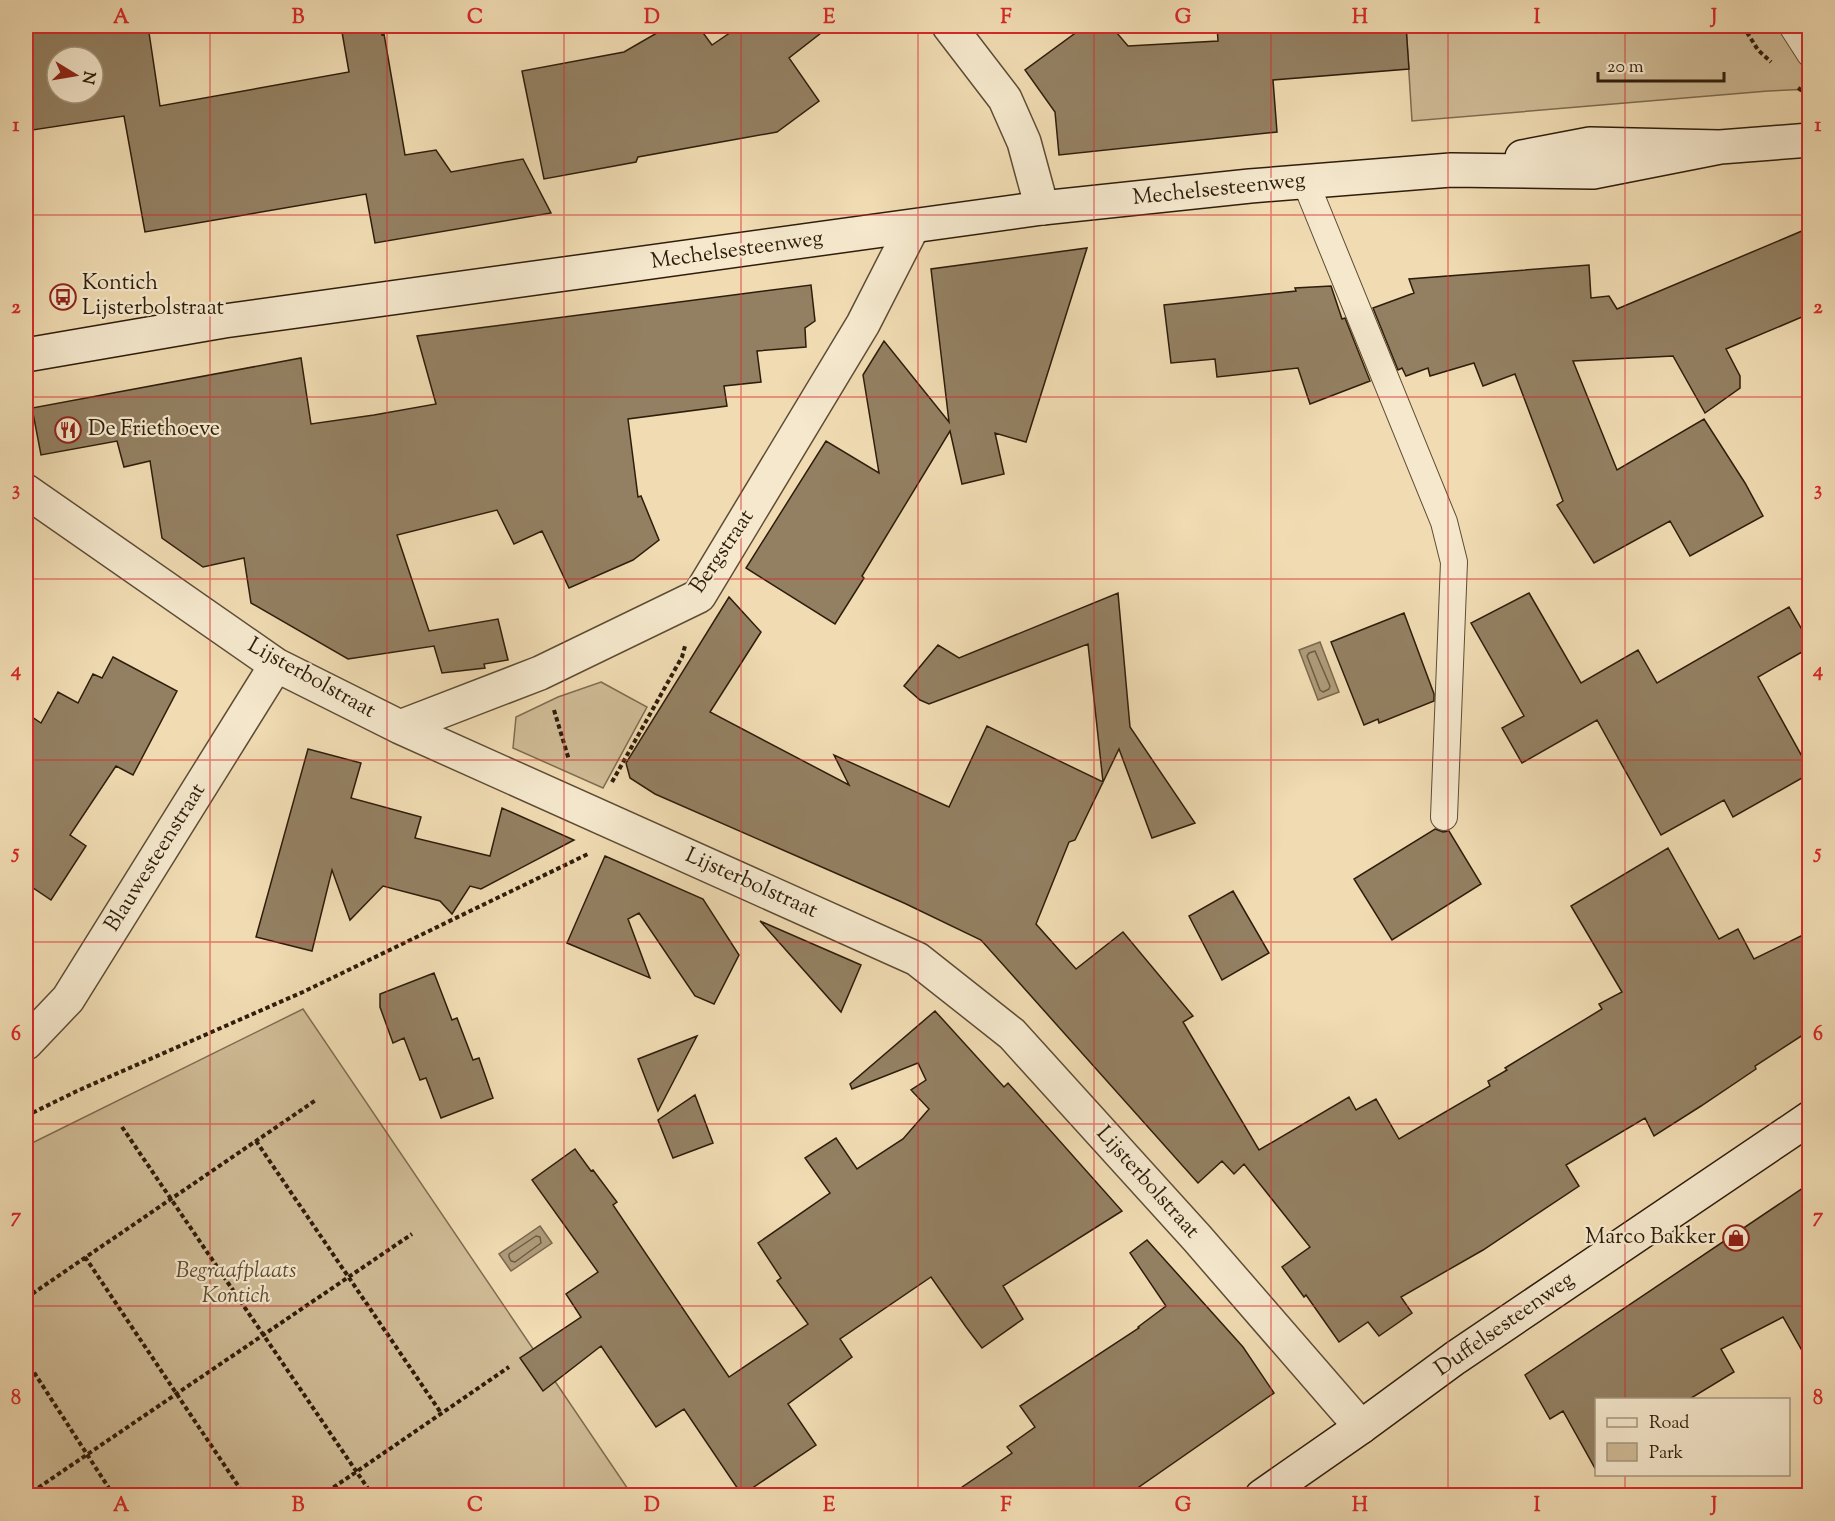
<svg xmlns="http://www.w3.org/2000/svg" width="1835" height="1521" font-family="'Sorts Mill Goudy',serif">
  <rect width="100%" height="100%" fill="#f0dbb2"/>
  <filter id="stains"><feTurbulence type="fractalNoise" baseFrequency=".00333" numOctaves="4"/><feColorMatrix values="0 0 0 0 .2 0 0 0 0 .09 0 0 0 0 .02 0 0 0 .5 -.17"/></filter>
  <radialGradient id="worn" r=".72"><stop offset=".6" stop-color="#630" stop-opacity="0"/><stop offset="1" stop-color="#630" stop-opacity=".3"/></radialGradient>
  <path fill="#cfbb96" stroke="#7e6c50" stroke-width="1.5" d="M1406,26h375l28,44v19l-41,2 -356,30z
    M601,682l46,25 -44,81 -90,-40 3,-31 42,-20z
    M303,1009l329,486 -606,1v-350z"/>
  <path fill="#ae9a79" stroke="#7b684d" stroke-width="1.5" d="M1320,642l19,50 -21,8 -19,-50z
    M540,1226l12,17 -41,28 -12,-17z"/>
  <g fill="none" stroke-linecap="round" stroke-linejoin="round">
    <path stroke="#6e5c42" stroke-width="1.5" d="M1315,651l15,35 -1,3 -6,3 -3,-2 -13,-34 2,-3z
      M536,1236l4,1 1,6 -26,19 -4,-1 -2,-4v-3z"/>
  </g>
  <path fill="#938062" stroke="#2e1d0b" stroke-width="1.5" fill-rule="evenodd" d="M28,26h120l12,80 189,-34 -7,-40 38,-6 2,9 2,-1 21,121 31,-5 15,22 72,-13 28,54 -176,30 -9,-49 -221,38 -21,-116 -98,15v-79h7zM57,57h36v36h-36z
    M686,26h12l14,19 28,-19h90l-41,32 30,43 -42,31 -139,25 -2,5 -92,17 -22,-108 102,-19 38,-22z
    M1085,26h26l17,20 90,-5 -1,-15h189l3,43 -136,11 4,52 -218,23 -4,-43 -30,-42z
    M1809,228v86l-83,35 14,27v12l-35,25 -32,-57 -100,5 44,109 87,-51 41,64 18,33 -73,40 -20,-35 -76,42 -37,-58 6,-4 -48,-127 -32,12 -9,-23 -44,13 -2,-8 -22,8 -4,-8 -4,2 -25,-62 41,-15 -5,-14 180,-14 2,33 18,-2 8,13z
    M1087,248l-61,194 -31,-9 9,41 -42,10 -12,-53 -88,145 2,2 -29,46 -89,-56 80,-127 53,32 -16,-98 21,-34 65,81 -18,-153z
    M811,285l4,36 -10,7 1,19 -49,4 4,31 -37,4 3,20 -99,13 10,78 3,-1 18,44 -26,20 -64,28 -27,-57 -28,13 -17,-34 -100,25 32,96 69,-12 10,41 -24,4 1,4 -43,5 -8,-27 -86,13 -97,-56 -7,-45 -41,9 -41,-29 -12,-77 -26,6 -7,-26 -76,14 -9,-47 269,-50 10,66 63,-9 62,-11 -19,-68z
    M1331,286l11,33 3,-1 25,63 -60,23 -12,-36 -81,9 -2,-18 -44,4 -7,-58 132,-14 -1,-3z
    M1118,593l12,134 65,96 -43,15 -33,-89 -44,91 -6,2 -33,82 40,45 47,-37 70,84 -10,6 76,128 90,-53 7,13 20,-11 23,40 91,-53 -2,-5 19,-11 -2,-2 97,-59 -3,-5 23,-12 -51,-86 97,-58 51,91 19,-10 16,30 55,-27v99l-54,35 1,3 -55,37 -47,30 -9,-18 -79,47 13,21 -96,64 -82,47 11,16 -33,23 -11,-14 -29,20 -33,-47 -2,2 -22,-30 28,-20 -66,-83 -10,10 -12,-13 -24,22 -217,-243 -77,-37 -249,-109 -25,-16 -4,-15 103,-166 32,35 -51,80 139,73 -15,-30 115,52 38,-81 116,56 -15,-138 -159,60 -9,-4 -16,-14 34,-41 21,13z
    M1529,593l52,90 57,-33 19,33 132,-76 20,35v6l-51,29 51,92v5l-76,43 -9,-17 -63,35 -64,-115 -75,43 -20,-35 22,-12 -53,-93z
    M1404,613l30,81v7l-55,22 -1,-4 -14,6 -33,-83z
    M113,657l64,34 -44,84 -17,-9 -46,69 16,11 -35,54 -25,-17v-170l15,10 17,-31 20,11 15,-29 9,4z
    M308,749l53,14 -10,35 70,19 -6,21 75,18 12,-48 72,32 -93,49 -11,-3 -18,28 -12,-13 -57,-15 -33,34 -18,-50 -20,81 -56,-14z
    M1435,829l8,3 6,-1 32,53 -89,56 -38,-61z
    M605,856l98,43 36,56 -25,49 -19,-8 -56,-83 -11,6 22,59 -83,-35z
    M1233,891l36,62 -47,27 -33,-64z
    M760,921l101,44 -20,47z
    M434,973l18,47 5,-2 16,42 6,-2 14,40 -52,20 -15,-40 -6,2 -16,-42 -11,5 -13,-36v-13z
    M935,1011l69,76 4,-4 114,128 -119,75 20,33 -41,29 -16,-21 -35,-50 -91,62 12,18 -64,47 28,41 -74,50 -58,-86 -28,18 -55,-81 -58,45 -23,-33 61,-41 -15,-23 32,-22 -66,-92 43,-31 16,22 2,-1 24,32 -4,3 116,172 79,-53 -31,-43 4,-3 -23,-35 72,-50 -25,-35 31,-20 21,31 46,-30 26,-30 -18,-19 15,-10 -8,-17 -66,26 -2,-5z
    M697,1036l-39,75 -20,-52z
    M695,1095l18,48 -40,15 -15,-38z
    M1809,1184v179l-26,-46 -62,32 13,23 -46,28h-92v70l-33,-59 -13,8 -25,-44z
    M1147,1240l96,107 31,46 -148,103h-177l63,-43 -5,-6 28,-20 -15,-21 119,-78 -1,-1 28,-21 -36,-53z"/>
  <g fill="none" stroke-linecap="round" stroke-linejoin="round">
    <g stroke="#5e4c35" stroke-width="28">
      <path id="lane" d="M1792,26l18,28
        M1305,181l139,341 10,40 -10,255"/>
    </g>
    <g stroke="#5e4c35" stroke-width="36">
      <path id="street" d="M949,26l56,73 19,43 18,66
        M26,491l250,174 124,62 517,232 95,75 185,204 164,189
        M400,727l140,-54 159,-77 164,-272 49,-96
        M26,1043l42,-44 208,-334"/>
    </g>
    <g stroke="#2e1d0b" stroke-width="36">
      <path id="secondary" d="M1522,157l68,-13 130,3 90,-7
        M26,355l198,-34 818,-113 208,-22 201,-16 142,2 127,-25
        M1262,1496l99,-69 94,-69 355,-240"/>
    </g>
    <path stroke="#2e1d0b" stroke-width="4" stroke-dasharray="4.5 3" stroke-linecap="butt" d="M1743,26l15,24 13,12
      M1798,88l12,8
      M554,710l15,50
      M612,782l70,-125 3,-11
      M26,1116l51,-25 226,-99 285,-138
      M122,1127l251,369
      M256,1141l185,272
      M85,1257l160,239
      M26,1298l290,-198
      M26,1360l88,136
      M26,1496l386,-262
      M321,1496l188,-129"/>
    <use href="#lane" stroke="#f5e8cd" stroke-width="26"/>
    <use href="#street" stroke="#f5e8cd" stroke-width="33"/>
    <use href="#secondary" stroke="#f5e8cd" stroke-width="33"/>
  </g>
  <path fill="none" stroke="#d62828" stroke-width="1.5" stroke-opacity="0.55" d="M210,26v1470M387,26v1470M564,26v1470M741,26v1470M918,26v1470M1094,26v1470M1271,26v1470M1448,26v1470M1625,26v1374M26,215h1784M26,397h1784M26,579h1784M26,760h1784M26,942h1784M26,1124h1784M26,1306h1784M1625,1474v22"/>
  <defs>
    <g id="bus-ring" transform="scale(1.35)"><circle r="9.5" fill="#f5e8cd" stroke="#8f2418" stroke-width="1.5"/><path d="M-5-6H5V4H4V6H2V4H-2V6H-4V4H-5ZM-3.5-4V0h7V-4ZM-3.5 1.2v1.5H-2V1.2ZM2 1.2v1.5H3.5V1.2Z" fill="#8f2418"/></g>
    <g id="restaurant-ring" transform="scale(1.35)"><circle r="9.5" fill="#f5e8cd" stroke="#8f2418" stroke-width="1.5"/><path d="M-5-6h1v4h1v-4h1v4h1v-4h1v5L-1.5 .5V6h-2V.5L-5-1ZM5-6V6H3V1.5H1.5Q1.5-4 5-6Z" fill="#8f2418"/></g>
    <g id="shop-ring" transform="scale(1.35)"><circle r="9.5" fill="#f5e8cd" stroke="#8f2418" stroke-width="1.5"/><path d="M-5-2.5h2.3a2.7 3.5 0 0 1 5.4 0H5L5.5 6h-11ZM-1.5-2.5h3a1.5 2.3 0 0 0-3 0Z" fill="#8f2418"/></g>
  </defs>
  <g fill-rule="evenodd">
    <use href="#bus-ring" x="63" y="297"/>
    <use href="#restaurant-ring" x="68" y="430"/>
    <use href="#shop-ring" x="1736" y="1238"/>
  </g>
  <g text-anchor="middle" dominant-baseline="central" stroke-width="4.5" stroke-linejoin="round" paint-order="stroke">
    <g font-size="22" fill="#2e1d0b" stroke="#f5e8cd">
      <text transform="translate(1219 190) rotate(-6)">Mechelsesteenweg</text>
      <text transform="translate(737 251) rotate(-8)">Mechelsesteenweg</text>
      <text transform="translate(723 552) rotate(-56)">Bergstraat</text>
      <text transform="translate(311 679) rotate(29)">Lijsterbolstraat</text>
      <text transform="translate(156 858) rotate(-58)">Blauwesteenstraat</text>
      <text transform="translate(751 884) rotate(24)">Lijsterbolstraat</text>
      <text transform="translate(1147 1183) rotate(48)">Lijsterbolstraat</text>
      <text transform="translate(1505 1325) rotate(-35)">Duffelsesteenweg</text>
    </g>
    <g font-size="22" fill="#2e1d0b" stroke="#f5e8cd" text-anchor="start">
      <text x="82" y="284">Kontich<tspan x="82" dy="25">Lijsterbolstraat</tspan></text>
      <text x="88" y="430">De Friethoeve</text>
      <text x="1716" y="1238" text-anchor="end">Marco Bakker</text>
    </g>
    <g font-size="22" font-style="italic" fill="#5e4c35" stroke="#f5e8cd">
      <text x="236" y="1272">Begraafplaats<tspan x="236" dy="25">Kontich</tspan></text>
    </g>
  </g>
  <rect width="1835" height="1521" fill="none" stroke="#f0dbb2" stroke-width="66"/>
  <rect x="1595" y="1398" width="195" height="78" fill="#f5e8cd" stroke="#a5977f" stroke-width="1.5"/>
  <rect x="1607" y="1418" width="30" height="9" fill="#f5e8cd" stroke="#a5977f" stroke-width="1.5"/>
  <text x="1649" y="1428" font-size="18" fill="#2e1d0b">Road</text>
  <rect x="1607" y="1443" width="30" height="18" fill="#cfbb96" stroke="#a5977f" stroke-width="1.5"/>
  <text x="1649" y="1458" font-size="18" fill="#2e1d0b">Park</text>
  <g transform="translate(75 75) rotate(101)"><circle r="28" fill="#f5e8cd" stroke="#a5977f" stroke-width="1.5"/>
  <path d="M0-4.5L10 22L0 15L-10 22Z" fill="#8f2418"/>
  <text y="-9" font-size="16" font-weight="bold" text-anchor="middle" fill="#2e1d0b">N</text>
  </g>
  <path d="M1598 72v9h126v-9" fill="none" stroke="#2e1d0b" stroke-width="3"/>
  <text x="1607" y="72" font-size="18" fill="#2e1d0b" stroke="#f5e8cd" stroke-width="4.5" paint-order="stroke">20 m</text>
  <rect x="33" y="33" width="1769" height="1455" fill="none" stroke="#d62828" stroke-width="2"/>
  <g font-size="20" text-anchor="middle" font-weight="bold" fill="#d62828">
    <text x="121" y="23">A</text>
    <text x="298" y="23">B</text>
    <text x="475" y="23">C</text>
    <text x="652" y="23">D</text>
    <text x="829" y="23">E</text>
    <text x="1006" y="23">F</text>
    <text x="1183" y="23">G</text>
    <text x="1360" y="23">H</text>
    <text x="1537" y="23">I</text>
    <text x="1714" y="23">J</text>
    <text x="16" y="131">1</text>
    <text x="1818" y="131">1</text>
    <text x="16" y="313">2</text>
    <text x="1818" y="313">2</text>
    <text x="16" y="495">3</text>
    <text x="1818" y="495">3</text>
    <text x="16" y="676">4</text>
    <text x="1818" y="676">4</text>
    <text x="16" y="858">5</text>
    <text x="1818" y="858">5</text>
    <text x="16" y="1040">6</text>
    <text x="1818" y="1040">6</text>
    <text x="16" y="1222">7</text>
    <text x="1818" y="1222">7</text>
    <text x="16" y="1404">8</text>
    <text x="1818" y="1404">8</text>
    <text x="121" y="1511">A</text>
    <text x="298" y="1511">B</text>
    <text x="475" y="1511">C</text>
    <text x="652" y="1511">D</text>
    <text x="829" y="1511">E</text>
    <text x="1006" y="1511">F</text>
    <text x="1183" y="1511">G</text>
    <text x="1360" y="1511">H</text>
    <text x="1537" y="1511">I</text>
    <text x="1714" y="1511">J</text>
  </g>
  <rect width="100%" height="100%" filter="url(#stains)"/>
  <rect width="100%" height="100%" fill="url(#worn)"/>
</svg>
